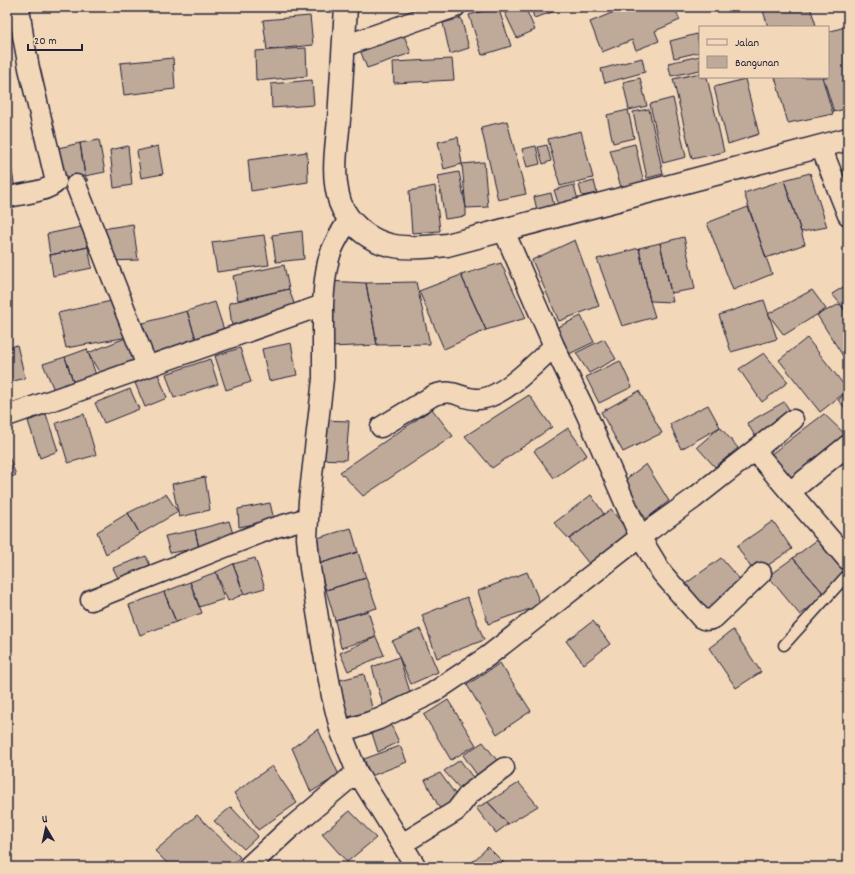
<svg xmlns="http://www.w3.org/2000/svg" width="855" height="874" font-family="Dekko,sans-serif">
  <rect width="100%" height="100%" fill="#f3d7b9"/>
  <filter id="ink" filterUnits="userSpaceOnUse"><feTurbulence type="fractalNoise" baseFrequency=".025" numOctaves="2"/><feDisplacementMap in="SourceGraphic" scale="8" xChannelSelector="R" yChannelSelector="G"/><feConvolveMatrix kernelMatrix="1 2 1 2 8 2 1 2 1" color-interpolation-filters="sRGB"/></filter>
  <g filter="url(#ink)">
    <path fill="#bfaa9a" stroke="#22223b" d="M247,7h37l-36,4z
      M498,7l13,39 -29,9 -13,-40z
      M502,7h23l10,23 -18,8z
      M531,7h23l2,4 -22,7z
      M561,7h11l-9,3z
      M626,7h48l6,13 -25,11 4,10 -23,9 -4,-10 -30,12 -12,-30z
      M762,7h48l6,18 -7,2h-41z
      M310,16l3,29 -46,5 -4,-30z
      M461,18l8,30 -19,6 -7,-31z
      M848,26v82l-14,4 -11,-35h5v-45z
      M403,33l8,20 -44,15 -8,-21z
      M697,34l3,18 -26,6 -4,-17z
      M306,48l1,28 -51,5 -1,-30z
      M700,56v14l-29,6 -3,-13z
      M173,58l2,31 -51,6 -4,-32z
      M642,58l3,14 -40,11 -4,-14z
      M452,59l2,21 -60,3 -1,-21z
      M700,73v4h7l17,75 -32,7 -19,-80z
      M775,77h47l11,37 -45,9z
      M640,78l7,28 -18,4 -6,-28z
      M745,79l14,55 -31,10 -14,-57z
      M312,80l2,25 -42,3 -1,-24z
      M673,98l13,59 -23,6 -13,-59z
      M649,109l14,65 -16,4 -14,-66z
      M628,110l6,28 -21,5 -6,-28z
      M507,121l19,73 -28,6 -17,-73z
      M581,131l12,47 -33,8 -12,-47z
      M458,137l4,27 -18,5 -6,-27z
      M99,140l6,32 -20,4 -5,-33z
      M80,143l5,33 3,4 -22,4 -8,-36z
      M635,144l9,39 -23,4 -11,-37z
      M547,145l4,16 -8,3 -5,-17z
      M128,146l4,39 -18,3 -4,-38z
      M158,146l5,28 -22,4 -4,-27z
      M536,146l4,18 -13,3 -5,-18z
      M307,152l1,30 -57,9 -3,-31z
      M484,162l4,45 -22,1 -4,-44z
      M11,166l5,28 -9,2v-29z
      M459,172l7,36v8l-21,3 -7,-43z
      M810,173l17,54 -26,5 -17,-52z
      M784,180l21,64 -39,14 -22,-65z
      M594,181l3,12 -15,3 -3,-11z
      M574,185l5,19 -19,5 -6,-19z
      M435,186l5,45 -28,2 -3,-42z
      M551,193l3,13 -17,4 -3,-13z
      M748,207l24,67 -39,16 -26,-67z
      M133,224l5,36 -30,1 -6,-32z
      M86,226l2,21 -38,8 -3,-21z
      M302,231l2,28 -28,3 -4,-27z
      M264,235l5,30 -52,7 -5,-30z
      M684,237l11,52 -24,4 -11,-50z
      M575,240l24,66 -40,15 -27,-61z
      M660,243l11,50 2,9 -23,-1 -11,-53z
      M88,247l4,21 -39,8 -3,-21z
      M639,248l11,53 5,16 -33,9 -25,-67z
      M501,263l25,55 -40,12 -25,-55z
      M284,265l5,24 -51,11 -5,-24z
      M461,275l25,55 -42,19 -25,-58z
      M327,281l39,2 11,62 -46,2z
      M416,282l14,62 -53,1 -11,-62z
      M848,284v29l-16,-19z
      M289,289l8,23 -65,14 -3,-23z
      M812,290l14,19 -42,26 -16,-21z
      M120,299l8,38 -62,11 -8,-35z
      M764,300l13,39 -46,13 -12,-37z
      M215,302l9,28 -28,9 -9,-28z
      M840,304l8,11v38l-5,3 -26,-41z
      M187,311l9,28 -51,17 -9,-31z
      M581,316l13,26 -27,13 -13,-26z
      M128,337l13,20 -39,20 -14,-24z
      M807,338l41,52 -28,22 -41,-52z
      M604,339l12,20 -27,14 -13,-20z
      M291,343l6,32 -28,6 -7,-32z
      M17,345l8,33 -18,5v-35z
      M240,348l11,34 -25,8 -11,-34z
      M87,349l9,26 -22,9 -9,-27z
      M764,353l24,29 -26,20 -23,-33z
      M65,357l9,27 -20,6 -11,-26z
      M210,359l8,25 -44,14 -8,-24z
      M620,361l12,26 -33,16 -13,-26z
      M158,374l9,24 -22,9 -10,-24z
      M130,389l9,20 -35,14 -9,-20z
      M639,391l23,42 -39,19 -22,-40z
      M848,391v20l-10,-11z
      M529,395l23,32 -60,41 -27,-32z
      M784,402l9,13 -36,24 -10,-16z
      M708,405l12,22 -39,22 -11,-25z
      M432,409l21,27 -90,60 -23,-24z
      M46,414l12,37 -18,7 -12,-37z
      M84,414l12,41 -28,8 -12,-40z
      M824,414l24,23 -54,46 -24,-28z
      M320,420l29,1 -3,39 -31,-1z
      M720,427l18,21 -23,19 -18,-20z
      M568,428l19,27 -33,23 -20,-27z
      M7,452l9,23 -9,4z
      M646,464l23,37 -23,18 -24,-37z
      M205,477l5,33 -31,7 -7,-33z
      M166,494l12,18 -38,22 -12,-21z
      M591,495l13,19 -35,25 -15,-16z
      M270,503l4,17 -35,7 -1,-18z
      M611,509l20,27 -41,29 -21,-26z
      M128,513l12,21 -34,20 -9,-22z
      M229,521l5,16 -35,11 -4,-18z
      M773,521l19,28 -37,25 -18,-28z
      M351,528l7,24 -40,12 -7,-24z
      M195,530l4,18 -29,5 -5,-17z
      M817,540l29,31 -21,24 -32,-37z
      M358,552l8,26 -40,12 -8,-26z
      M146,556l7,17 -32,11 -8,-16z
      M255,558l10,30 -21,6 -11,-30z
      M721,558l23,27 -39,30 -24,-28z
      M793,558l32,37 -25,20 -32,-39z
      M233,564l11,30 -16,7 -12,-29z
      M216,572l8,27 -25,8 -9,-25z
      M527,572l14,33 -53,19 -10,-33z
      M366,578l11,30 -42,12 -9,-30z
      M190,582l12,31 -26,9 -12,-30z
      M164,592l12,30 -36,13 -11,-30z
      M467,597l17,43 -47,18 -15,-43z
      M368,611l8,26 -35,11 -6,-28z
      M593,621l17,23 -26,20 -18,-23z
      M420,629l18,43 -27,12 -19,-43z
      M733,630l28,42 -25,16 -27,-40z
      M376,637l8,18 -36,16 -8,-18z
      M399,657l12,38 -28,10 -11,-38z
      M500,663l31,48 -34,23 -30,-49z
      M364,674l9,38 -31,6 -10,-36z
      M448,700l28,45 -25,15 -27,-45z
      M390,723l9,19 -21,10 -7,-22z
      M318,729l21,46 -28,17 -19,-44z
      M483,742l20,26 -21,14 -19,-27z
      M400,746l7,16 -36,14 -7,-17z
      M460,760l17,23 -13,10 -20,-22z
      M272,766l25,37 -39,27 -24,-37z
      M440,773l18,25 -18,11 -15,-29z
      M519,783l19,23 -30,18 -20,-22z
      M488,802l20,22 -12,9 -20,-25z
      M231,807l27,29 -14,13 -30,-28z
      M350,811l26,27 -29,24 -25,-28z
      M197,815l43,42 -11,10h-58l-16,-16z
      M488,847l17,17 -2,3h-36z"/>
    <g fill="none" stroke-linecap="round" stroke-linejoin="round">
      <g stroke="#22223b" stroke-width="13">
        <path id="lane" d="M784,645l64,-71"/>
      </g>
      <g stroke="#22223b" stroke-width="23">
        <path id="street" d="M344,46l111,-39
          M821,147l27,68
          M76,185l71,181
          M7,197c11,-2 43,-6 49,-15l-27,-114 -6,-32 -4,-29
          M504,231l50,115 32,67 54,124 22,36 39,45c5,3 8,2 13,0l47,-45
          M323,305v74l-14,122 -2,37 3,30 13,81 9,47 9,36 38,-13 52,-25 57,-38 152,-119 53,-38 100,-79
          M7,416l316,-111c1,-17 2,-34 7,-50 4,-13 12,-24 19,-36
          M381,427l53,-32c22,-7 23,3 42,4 24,2 61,-37 78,-53
          M755,451l93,109
          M790,492l58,-47
          M91,600l182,-72 35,-10
          M357,772l59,95
          M402,844l54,-33 13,-17 35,-26
          M248,867l40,-37 69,-58 -16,-40"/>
      </g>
      <g stroke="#22223b" stroke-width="25">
        <path id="secondary" d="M346,7c-2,37 -5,75 -7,112 -2,25 -7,51 -1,76 2,11 8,21 16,29 26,28 58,25 93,21l401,-106"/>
      </g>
      <use href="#lane" stroke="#f3d7b9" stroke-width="10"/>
      <use href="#street" stroke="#f3d7b9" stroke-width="20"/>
      <use href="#secondary" stroke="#f3d7b9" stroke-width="22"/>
    </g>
  </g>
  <rect width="855" height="874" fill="none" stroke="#f3d7b9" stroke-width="24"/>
  <rect x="12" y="12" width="831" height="850" fill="none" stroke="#22223b" stroke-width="1.5" filter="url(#ink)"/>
  <rect x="699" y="26" width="130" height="52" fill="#f3d7b9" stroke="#9f8f87"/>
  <rect x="707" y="39" width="20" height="6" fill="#f3d7b9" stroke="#9f8f87"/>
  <text x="735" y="46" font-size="12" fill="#22223b">Jalan</text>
  <rect x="707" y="56" width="20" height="12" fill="#bfaa9a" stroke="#9f8f87"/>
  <text x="735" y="66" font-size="12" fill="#22223b">Bangunan</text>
  <g transform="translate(46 828) rotate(351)" stroke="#f3d7b9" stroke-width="3" paint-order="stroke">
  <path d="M0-3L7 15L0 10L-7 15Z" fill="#22223b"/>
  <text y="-6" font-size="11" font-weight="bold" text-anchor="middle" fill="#22223b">U</text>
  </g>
  <path d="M28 44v6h54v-6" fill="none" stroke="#22223b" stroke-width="2"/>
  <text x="34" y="44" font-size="12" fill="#22223b" stroke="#f3d7b9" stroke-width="3" paint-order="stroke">20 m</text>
</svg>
